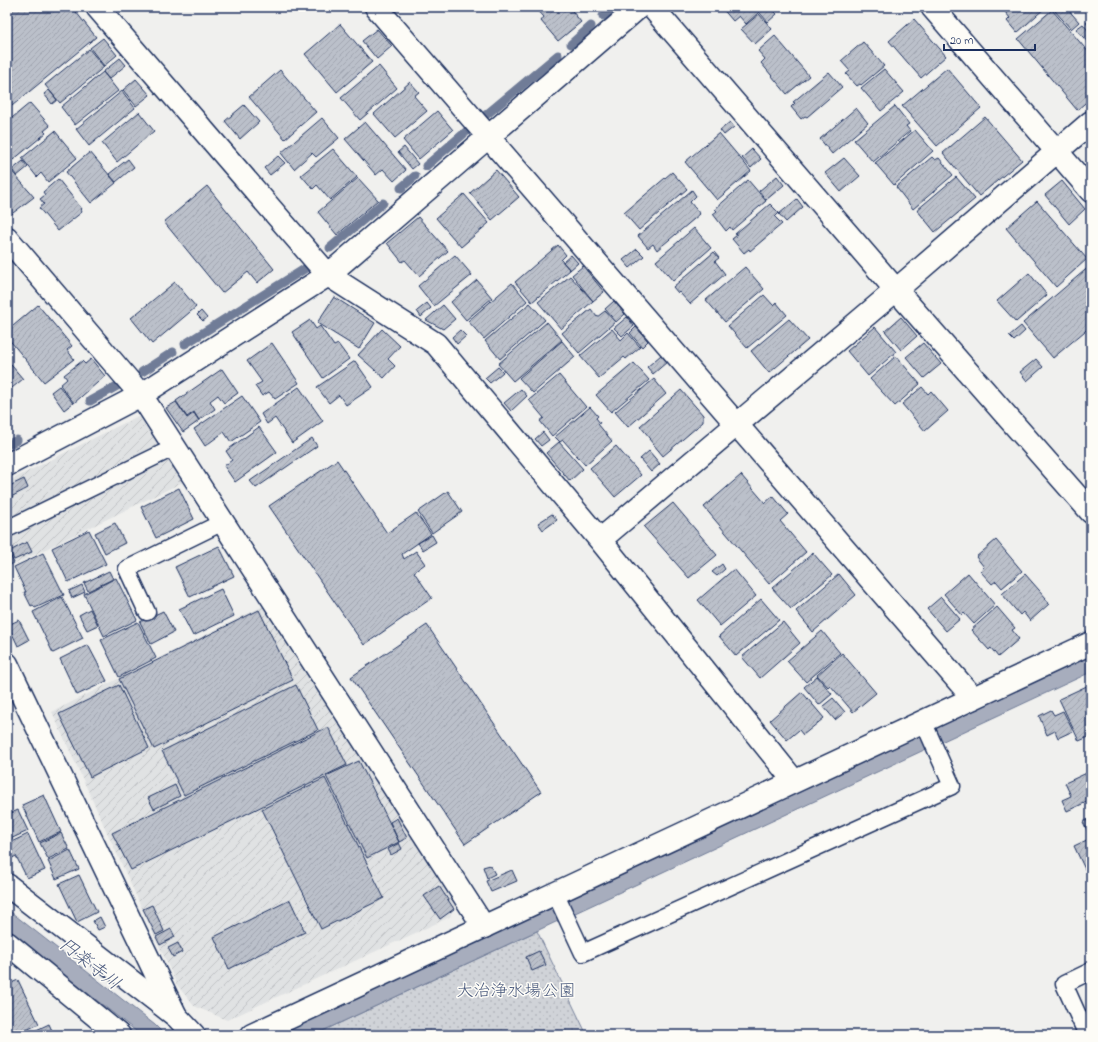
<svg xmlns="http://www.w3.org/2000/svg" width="1098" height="1042" font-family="'Indie Flower','Klee One',sans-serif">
  <defs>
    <pattern id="industrial-furrows" width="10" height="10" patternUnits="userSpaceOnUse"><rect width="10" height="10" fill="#e0e2e3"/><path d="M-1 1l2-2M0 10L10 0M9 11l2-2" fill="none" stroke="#c0c2c5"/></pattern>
    <pattern id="park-dots" width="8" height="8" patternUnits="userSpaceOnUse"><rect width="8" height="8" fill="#d0d3d8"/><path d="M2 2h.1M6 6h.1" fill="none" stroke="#b2b5bc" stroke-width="1.8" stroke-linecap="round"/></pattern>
    <pattern id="building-hatch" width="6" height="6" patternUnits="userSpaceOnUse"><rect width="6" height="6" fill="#bbc0ca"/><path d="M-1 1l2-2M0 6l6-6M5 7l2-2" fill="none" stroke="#a0a5b0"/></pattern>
  </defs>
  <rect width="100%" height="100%" fill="#f0f0ee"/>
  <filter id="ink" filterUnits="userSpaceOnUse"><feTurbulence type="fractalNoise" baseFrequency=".025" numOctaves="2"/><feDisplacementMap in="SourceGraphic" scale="8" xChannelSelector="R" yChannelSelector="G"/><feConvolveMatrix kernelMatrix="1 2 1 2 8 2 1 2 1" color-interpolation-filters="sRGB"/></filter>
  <g filter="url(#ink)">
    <path fill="url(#industrial-furrows)" d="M140,415l43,67 -176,86v-86z
      M263,606l193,296 -6,15 -223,103 -33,-14 -17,-21 -125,-273z"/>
    <path fill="url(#park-dots)" stroke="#76819b" d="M537,931l50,104h-273z"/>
    <path fill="#a7adbd" stroke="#6f7b97" d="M1091,656v16l-777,363h-19l-3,-6z
      M7,909l148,116 10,10h-24l-134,-105z"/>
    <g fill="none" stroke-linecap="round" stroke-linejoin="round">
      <path stroke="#6f7b97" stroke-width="9" d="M603,16l11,-9
        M571,44l20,-18
        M486,115l72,-60
        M426,166l41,-35
        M401,188l14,-12
        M330,248l53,-45
        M185,344l121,-76
        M142,372l31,-20
        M90,401l27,-15
        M7,445l10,-5"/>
    </g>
    <path fill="url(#building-hatch)" stroke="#1b2f5e" d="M14,7h58l24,30 -89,73v-97z
      M535,7h34l12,15 -23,19 -17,-20 3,-4z
      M721,7h49l7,7 -9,8 -9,-10 -13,12 -7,-8 -6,5z
      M1001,7h45l-29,26 -10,-12 3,-3z
      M1058,7h8l13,15 -8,7 -17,-19z
      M1052,10l39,45v43l-14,12 -59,-71z
      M759,14l13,15 -17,15 -14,-15z
      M1091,18v11l-5,-6z
      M914,19l32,37 -25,22 -32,-37z
      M340,24l32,38 -35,30 -32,-38z
      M1083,24l8,10 -1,11 -14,-16z
      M377,29l15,17 -15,13 -15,-18z
      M775,36l34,40 -22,18 -26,-31 4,-4 -7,-8z
      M103,38l14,17 -13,11 -14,-18z
      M863,42l21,24 -23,19 -1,-1 -3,2 -11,-12 4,-3 -9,-10z
      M89,49l15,18 -44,36 -15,-18z
      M120,58l6,7 -17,14 -6,-7z
      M379,66l18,22 -37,32 -19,-22z
      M947,68l34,40 -44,38 -35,-40z
      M884,69l20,23 -23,19 -20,-23z
      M280,70l36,42 -31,27 -36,-42z
      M103,72l15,19 -43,34 -14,-18z
      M829,72l13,15 -35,30 -2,-1 -4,3 -10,-12 4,-4 -2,-1z
      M136,79l14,16 -14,11 -13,-16z
      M410,82l9,10 -5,4 13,15 -32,27 -21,-24z
      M49,90l8,10 -5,4 -8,-10z
      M122,91l13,17 -46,38 -13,-17z
      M30,103l20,23 -6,5 2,2 -33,27 -6,-8v-30z
      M244,105l15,17 -19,17 -15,-18z
      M895,106l14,18 -3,2 4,5 -37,31 -19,-22z
      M856,108l12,15 -36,31 -12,-15z
      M437,111l16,19 -34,29 -16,-19z
      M139,112l15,19 -37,31 -15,-19z
      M985,117l37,43 -43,36 -36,-43z
      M322,118l17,20 -23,19 -4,-4 -18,16 -13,-16z
      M365,122l41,48 -12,11 -11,-12 -7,6 -31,-36z
      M730,122l4,5 -10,8 -4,-5z
      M915,130l18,21 -39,34 -19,-22z
      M55,131l22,27 -29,24 -7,-9 -4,4 -15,-19z
      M719,133l32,38 -34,29 -32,-38z
      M404,147l14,17 -6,5 -14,-17z
      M333,149l24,28 -27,23 -13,-15 -4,4 -12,-14z
      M752,149l9,10 -10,9 -9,-10z
      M90,152l26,31 -25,20 -25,-31z
      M278,156l7,7 -15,12 -6,-7z
      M932,157l3,3 4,-2 14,17 -40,34 -17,-22z
      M844,158l16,18 -19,16 -16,-19z
      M128,159l6,8 -18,15 -7,-8z
      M23,161l5,6 -11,9 -5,-6z
      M10,169l24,28 -25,19 -2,-2v-42z
      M496,170l23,27 -27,23 -22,-27z
      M672,172l15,17 -48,41 -15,-17z
      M777,176l7,9 -18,15 -7,-9z
      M956,177l19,22 -40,33 -18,-22z
      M358,178l20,22 -41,35 -19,-23z
      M58,179l24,30 -1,1 1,2 -24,19 -19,-23 5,-4 -4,-5 5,-4 -2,-3z
      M748,180l18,21 -34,29 -2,-3 -4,4 -13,-17 4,-3 -2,-2z
      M1062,181l23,28 -16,15 -24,-29z
      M207,186l67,83 -17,14 -9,-11 -26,21 -58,-71z
      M692,190l4,6 -6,6 10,12 -43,36 -4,-6 -5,4 -10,-12z
      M464,194l25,29 -28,24 -25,-29z
      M797,199l6,8 -17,15 -7,-8z
      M1037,201l50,58 -31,28 -50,-59z
      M770,204l9,9 -4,4 7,7 -32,27 -1,-2 -5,4 -12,-14 5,-4 -2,-1z
      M418,217l30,34 -29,25 -14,-16 -3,2 -15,-19z
      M694,228l17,20 -38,33 -17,-20z
      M1091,242v9l-4,-5z
      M558,245l8,10 -5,5 9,10 -38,32 -17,-20z
      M637,249l7,7 -14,12 -7,-8z
      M714,252l5,6 -4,3 10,13 -35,30 -11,-12 -1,1 -5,-6z
      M455,255l17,20 -38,31 -16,-20z
      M571,255l7,8 -8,7 -7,-8z
      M1091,265v61l-38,32 -30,-35z
      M583,266l21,26 -11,9 -21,-26z
      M745,267l19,22 -39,33 -19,-22z
      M1029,273l18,22 -31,27 -19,-21z
      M570,276l23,25 -32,28 -23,-27z
      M477,280l15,18 -26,22 -15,-18z
      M175,282l21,25 -44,37 -21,-26z
      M512,283l15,18 -43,38 -16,-18z
      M764,295l9,10 3,-3 11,13 -40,33 -19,-22z
      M334,297l41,26 -16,26 -42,-26z
      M614,301l11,13 -9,8 -11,-13z
      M427,303l4,5 -10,9 -4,-6z
      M530,303l15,17 -45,39 -15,-18z
      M38,305l34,41 -5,4 7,9 -30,23 -37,-45v-6z
      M443,305l12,14 -12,10 -17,-9z
      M591,309l6,8 8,-6 10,11 -36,31 -17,-20z
      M201,311l6,7 -4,3 -6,-6z
      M627,317l7,9 -12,10 -8,-8z
      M901,317l16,19 -16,14 -16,-19z
      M789,319l19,21 -39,33 -18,-22z
      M310,320l6,9 4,-3 14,20 4,-2 11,15 -26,19 -31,-46z
      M547,322l15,18 -49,41 -15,-17z
      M1021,326l4,5 -11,10 -5,-5z
      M636,327l12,14 -6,6 -12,-14z
      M875,327l21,25 -28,24 -21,-25z
      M382,329l18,17 -12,13 7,7 -11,12 -26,-23z
      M612,329l9,11 7,-7 12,14 -14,12 -2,-2 -25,21 -19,-22z
      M460,330l6,6 -9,8 -5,-7z
      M562,341l13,16 -42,36 -14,-15z
      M272,343l27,40 -24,16 -6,-7 -7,4 -7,-10 7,-4 -15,-21z
      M923,343l18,21 -17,14 -18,-21z
      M661,355l6,7 -14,12 -6,-7z
      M896,356l24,28 -25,22 -25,-27z
      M91,359l14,17 -31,27 -14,-18 7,-6 -3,-4 18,-14 3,3z
      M1036,359l7,8 -16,14 -7,-9z
      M7,360l16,19 -16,13z
      M355,361l18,26 -27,18 -7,-10 -10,8 -12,-16z
      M634,363l15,17 -38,32 -15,-17z
      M498,367l5,5 -13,11 -5,-5z
      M222,369l16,24 -14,10 -6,-8 -8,6 5,8 -16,11 -5,-8 -7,5 -11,-16z
      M559,375l27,32 -34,29 -12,-15 4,-3 -15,-18z
      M654,379l12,15 -38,33 -13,-15z
      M59,386l14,17 -9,7 -13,-18z
      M299,387l24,34 -31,22 -17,-25 -8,6 -6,-10z
      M922,387l6,7 3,-3 17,20 -23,20 -23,-27z
      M521,389l6,7 -16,15 -7,-8z
      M681,390l22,25v7l-40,34 -14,-17 1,-1 -10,-12z
      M242,396l18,26 -29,20 -7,-10 -19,14 -11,-17z
      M176,402l11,16 7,-5 5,8 -16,11 -17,-24z
      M590,407l8,9 -2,2 4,5 -2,1 14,17 -27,24 -22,-25 -3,2 -5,-5z
      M259,427l18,25 -42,30 -11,-16 8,-6 -6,-9z
      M543,432l6,8 -8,6 -6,-7z
      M312,438l5,8 -61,42 -6,-7z
      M559,442l24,27 -13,12 -24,-28z
      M616,446l25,29 -26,22 -25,-29z
      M649,451l11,13 -9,8 -11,-13z
      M337,460l50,73 29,-20 15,21 -29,20 2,5 12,-8 9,13 -11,8 18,26 -68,47 -95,-139z
      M741,475l24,28 8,-7 15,18 -8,7 26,31 -37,32 -65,-77z
      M24,479l4,9 -21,11v-12z
      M179,488l15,31 -38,19 -15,-31z
      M448,491l14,21 -30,21 -14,-21z
      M673,503l44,52 -28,23 -45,-51z
      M552,514l5,6 -14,10 -5,-7z
      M115,523l10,20 -20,10 -10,-20z
      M89,530l17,34 -38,18 -16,-34z
      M432,535l4,7 -13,8 -5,-7z
      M996,540l26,31 -20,17 -6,-7 -4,3 -12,-13 4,-4 -8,-10z
      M27,542l5,10 -18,8 -4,-9z
      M219,546l15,30 -44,21 -15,-30z
      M7,549l7,14 -7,3z
      M43,553l21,42 -29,13 -2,-3 -2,1 -7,-14h2l-12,-25z
      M813,553l19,22 -41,34 -19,-21z
      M722,564l3,5 -8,7 -5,-4z
      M734,569l22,27 -36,30 -22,-26z
      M109,571l4,8 -25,12 -4,-8z
      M968,573l27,32 -21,19 -10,-11 -2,2 -18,-21z
      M839,574l17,21 -43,37 -17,-21z
      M1025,574l21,24 -1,1 4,5 -19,17 -7,-9 -3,3 -18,-21z
      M116,578l21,42 -33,16 -20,-42z
      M82,585l3,7 -13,6 -3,-7z
      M221,589l13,27 -41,20 -14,-27z
      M62,597l21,41 -30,15 -20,-41z
      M941,597l19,22 -14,12 -19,-22z
      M761,599l18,21 -43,36 -17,-20z
      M997,607l18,21 -3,2 7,9 -21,18 -7,-9 -2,2 -18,-20z
      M90,609l8,16 -11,5 -8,-15z
      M259,610l34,70 -139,69 -35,-70z
      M163,611l11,21 -23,12 -11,-22z
      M19,620l10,20 -11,6 -10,-21z
      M138,622l18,36 -37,19 -18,-37z
      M783,622l17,21 -40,35 -18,-21z
      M427,625l114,167 -76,52 -114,-167z
      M822,631l18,22 -34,29 -19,-21z
      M88,645l19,36 -30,14 -17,-36z
      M842,653l34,40 -23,19 -23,-27 -2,2 -11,-12z
      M817,676l15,18 -13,11 -15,-18z
      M1091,684v52l-12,5 -20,-42z
      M119,685l30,63 -59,29 -31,-63z
      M296,685l22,45 -134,65 -22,-44z
      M802,692l22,26 -21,17 -4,-5 -12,10 -17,-20z
      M833,698l12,14 -10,8 -12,-14z
      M1051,710l3,5 9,-4 10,20 -15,7 -3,-7 -8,4 -8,-19z
      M328,727l19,38 -216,105 -19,-37z
      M359,761l40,81 -32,16 -41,-82z
      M1091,771v29l-24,11 -5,-11 9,-4 -6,-13z
      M325,778l59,120 -63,31 -59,-120z
      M175,785l5,11 -26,13 -6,-11z
      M44,795l17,37 -22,10 -17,-37z
      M18,810l10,21 -20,9 -1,-25z
      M397,818l10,20 -8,4 -9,-20z
      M1091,818v18h-1l-7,-14z
      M61,833l8,16 -21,10 -8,-16z
      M28,834l17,36 -18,8 -11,-22 -9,5v-17z
      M1091,838v44l-17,-36z
      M399,843l3,6 -11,6 -3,-6z
      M70,850l9,19 -23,10 -8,-18z
      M490,865l5,9 -8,4 -4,-11z
      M512,870l5,11 -26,11 -5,-11z
      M79,875l18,37 -20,10 -18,-38z
      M439,886l15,23 -14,10 -16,-23z
      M290,900l15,32 -76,37 -15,-32z
      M152,905l12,26 -8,4 -13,-26z
      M100,917l5,10 -7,3 -5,-9z
      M171,929l4,8 -15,8 -4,-8z
      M178,943l4,9 -9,5 -5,-9z
      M539,951l7,14 -14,6 -6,-14z
      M18,980l21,44 -23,11h-9v-50z
      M49,1024l5,11h-28z"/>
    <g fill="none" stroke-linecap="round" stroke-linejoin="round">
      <g stroke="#1b2f5e" stroke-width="19">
        <path id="lane" d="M11,527l164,-80
          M147,612l-20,-43 96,-47
          M555,893l28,60 369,-167 -29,-65
          M1087,1035l-23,-51 27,-13"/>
      </g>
      <g stroke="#1b2f5e" stroke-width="25">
        <path id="street" d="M97,7l231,268 108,69 164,196 194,241
          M376,7l597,691
          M652,7l244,283 195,222
          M932,7l159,184
          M7,238l134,157 343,532
          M7,465l134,-70 187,-120 311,-268
          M600,540l296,-250 195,-168
          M7,885l169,131
          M7,943l112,92"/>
      </g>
      <g stroke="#1b2f5e" stroke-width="25">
        <path id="secondary" d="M7,664l169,352 18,19
          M252,1035l839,-392"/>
      </g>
      <use href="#lane" stroke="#fdfcf7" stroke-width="16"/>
      <use href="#street" stroke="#fdfcf7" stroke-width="22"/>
      <use href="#secondary" stroke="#fdfcf7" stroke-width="22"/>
    </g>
  </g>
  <g text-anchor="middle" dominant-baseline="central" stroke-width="3" stroke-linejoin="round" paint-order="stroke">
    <g font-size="17" fill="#48587c" stroke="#fdfcf7">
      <text x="516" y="991">大治浄水場公園</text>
    </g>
    <g font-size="18" font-style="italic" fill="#4c5b7f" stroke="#fdfcf7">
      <text transform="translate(89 965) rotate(38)">円楽寺川</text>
    </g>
  </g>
  <rect width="1098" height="1042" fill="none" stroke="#fdfcf7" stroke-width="24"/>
  <rect x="12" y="12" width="1074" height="1018" fill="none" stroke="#1b2f5e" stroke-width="1.5" filter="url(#ink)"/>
  <path d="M944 44v6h91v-6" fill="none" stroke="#1b2f5e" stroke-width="2"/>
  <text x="950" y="44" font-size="12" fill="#1b2f5e" stroke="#fdfcf7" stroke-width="3" paint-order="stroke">20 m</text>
</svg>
